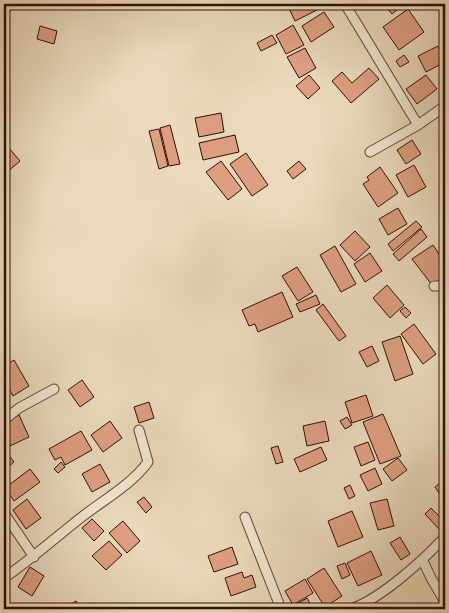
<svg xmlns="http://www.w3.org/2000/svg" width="449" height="613" font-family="'IM FELL French Canon',serif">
  <rect width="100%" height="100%" fill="#ead9bc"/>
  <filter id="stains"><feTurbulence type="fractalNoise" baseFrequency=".004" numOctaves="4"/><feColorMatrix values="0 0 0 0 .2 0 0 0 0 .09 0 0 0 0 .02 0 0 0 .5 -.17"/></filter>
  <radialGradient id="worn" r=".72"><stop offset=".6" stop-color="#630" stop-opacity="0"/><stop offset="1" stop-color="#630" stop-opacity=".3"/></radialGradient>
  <path fill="#dd9f80" stroke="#2e1105" d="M293,4h24l2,5 -24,12 -7,-15z
    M383,4h21l-12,10z
    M408,9l16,23 -25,18 -16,-23z
    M324,12l10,15 -23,15 -9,-16z
    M293,25l11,20 -18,9 -10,-19z
    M40,26l17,5 -3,13 -17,-5z
    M272,35l5,8 -16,8 -4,-8z
    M438,46l7,16 -19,10 -8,-16z
    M305,48l11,20 -17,10 -12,-21z
    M404,55l5,7 -9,5 -4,-6z
    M369,68l10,11 -28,24 -19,-22 10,-9 10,11z
    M309,75l11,13 -12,11 -12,-13z
    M426,75l11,14 -20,15 -11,-15z
    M221,113l3,19 -25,5 -4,-19z
    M170,125l10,39 -11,2 -9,-38z
    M159,129l9,37 -9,3 -10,-38z
    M235,135l4,17 -36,8 -4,-17z
    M412,140l9,14 -15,10 -9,-14z
    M9,148l11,13 -14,12 -2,-3v-17z
    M246,153l22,32 -16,11 -22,-32z
    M221,161l21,28 -14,11 -22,-28z
    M299,161l7,8 -13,10 -6,-8z
    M414,165l12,22 -18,10 -12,-22z
    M380,167l18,26 -20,14 -15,-23 6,-4 -2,-3z
    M398,208l9,16 -19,11 -9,-16z
    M416,221l6,6 -29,24 -5,-7z
    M421,229l6,8 -28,24 -6,-7z
    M355,231l15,16 -15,14 -15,-16z
    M433,245l12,18v13l-13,9 -20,-26z
    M335,246l21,38 -15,8 -21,-37z
    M370,253l12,18 -17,11 -11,-18z
    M297,267l16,25 -15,9 -16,-25z
    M387,285l17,20 -14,13 -17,-20z
    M282,292l11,25 -35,15 -3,-8 -6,2 -7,-16z
    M316,295l4,9 -20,8 -4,-8z
    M323,304l23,32 -7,5 -23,-31z
    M405,307l6,6 -5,5 -6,-7z
    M414,324l22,30 -13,10 -22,-30z
    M400,336l13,38 -18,7 -13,-39z
    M372,346l7,15 -12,6 -8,-15z
    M14,360l15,26 -16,10 -9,-15v-15z
    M82,380l12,17 -14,10 -12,-17z
    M366,395l7,21 -21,7 -7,-21z
    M149,402l5,16 -15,5 -5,-16z
    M383,414l18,42 -21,8 -17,-42z
    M19,415l10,22 -19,9 -6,-14v-10z
    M347,417l5,8 -7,4 -5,-8z
    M110,421l12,17 -19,14 -12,-17z
    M325,421l4,20 -22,5 -4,-20z
    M81,431l11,19 -27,15 -4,-8 -6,3 -6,-11z
    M368,442l7,18 -14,6 -7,-19z
    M278,446l5,16 -7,2 -5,-16z
    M321,447l6,13 -27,12 -6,-13z
    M4,449l10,13 -10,8z
    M398,458l9,12 -15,11 -9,-12z
    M61,462l4,5 -7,6 -4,-4z
    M100,464l10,18 -18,10 -10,-18z
    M375,468l7,16 -14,7 -8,-16z
    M30,469l10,13 -26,19 -9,-13z
    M445,479v23l-10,-15z
    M350,485l5,11 -6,3 -5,-11z
    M144,497l8,10 -6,6 -9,-11z
    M27,499l14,19 -15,11 -13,-19z
    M387,499l7,27 -16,4 -8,-27z
    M431,508l14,14 -6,7 -14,-15z
    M352,511l11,26 -25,10 -10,-26z
    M92,519l12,12 -10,10 -12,-13z
    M123,521l17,20 -13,12 -18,-20z
    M400,537l10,17 -9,6 -11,-17z
    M109,541l13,14 -16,15 -14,-14z
    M232,547l6,17 -24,8 -6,-16z
    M371,551l11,24 -24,11 -11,-23z
    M345,563l5,12 -8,4 -5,-13z
    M30,567l14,9 -12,20 -14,-9z
    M324,568l18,28 -17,11 -18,-28z
    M242,572l2,6 8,-3 4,12 -25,9 -6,-18z
    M305,579l8,14 -20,12 -8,-14z
    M307,598l6,11h-19l-2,-2z
    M76,601l5,8h-18z"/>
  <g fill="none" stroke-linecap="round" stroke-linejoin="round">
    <g stroke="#5d4333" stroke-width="11">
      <path id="minor" d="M345,4l73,121
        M370,152l48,-27 27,-19
        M434,286h7l4,-3
        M4,420l15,-12 35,-19
        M4,513l30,44
        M245,517l36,92
        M423,561l8,17 14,24
        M4,578c28,-19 52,-41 79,-62 22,-17 48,-31 65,-54l-9,-32
        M351,609c31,-11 71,-48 94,-72"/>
    </g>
    <use href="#minor" stroke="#f1e6d3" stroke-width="9"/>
  </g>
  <rect width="449" height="613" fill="none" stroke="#ead9bc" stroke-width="20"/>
  <rect x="5" y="5" width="439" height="603" fill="none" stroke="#2e1105" stroke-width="2.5"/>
  <rect x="10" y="10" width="429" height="593" fill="none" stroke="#2e1105"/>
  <rect width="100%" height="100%" filter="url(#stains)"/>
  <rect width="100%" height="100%" fill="url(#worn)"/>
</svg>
